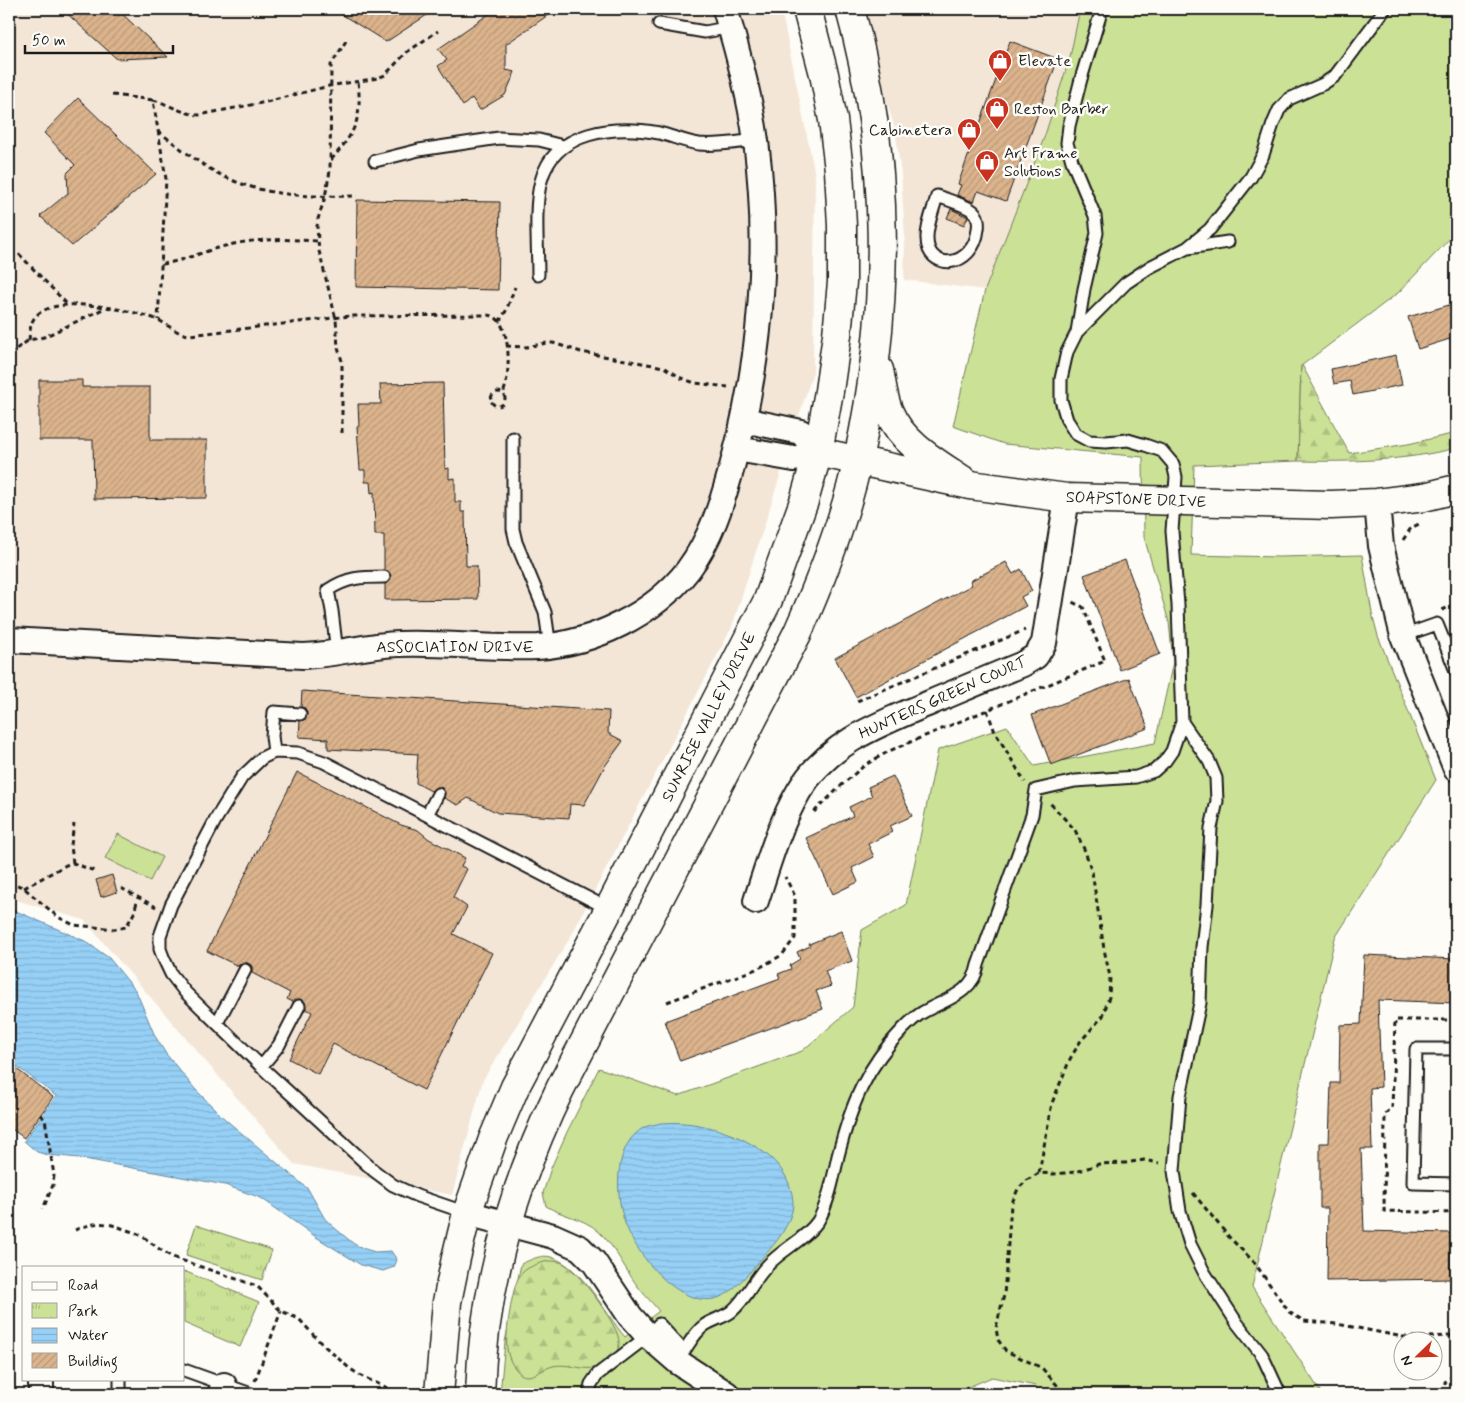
<svg xmlns="http://www.w3.org/2000/svg" width="1465" height="1403" font-family="Mynerve,sans-serif">
  <defs>
    <pattern id="forest-firs" width="22" height="20" patternUnits="userSpaceOnUse" patternTransform="scale(1.25)"><rect width="22" height="20" fill="#cbe196"/><path d="M5 1l3.5 6h-7zM16 11l3.5 6h-7z" fill="#aec081"/></pattern>
    <pattern id="park-tufts" width="24" height="20" patternUnits="userSpaceOnUse" patternTransform="scale(1.25)"><rect width="24" height="20" fill="#cbe196"/><path d="M3 7l-1-3M5 7V3M7 7l1-3M15 17l-1-3M17 17v-4M19 17l1-3" fill="none" stroke="#aec081"/></pattern>
    <pattern id="water-rules" width="6" height="5" patternUnits="userSpaceOnUse" patternTransform="scale(1.25)"><rect width="6" height="5" fill="#96d0f6"/><path d="M0 2.5h6" fill="none" stroke="#81b2d2"/></pattern>
    <pattern id="building-hatch" width="6" height="6" patternUnits="userSpaceOnUse" patternTransform="scale(1.25)"><rect width="6" height="6" fill="#dbb38c"/><path d="M-1 1l2-2M0 6l6-6M5 7l2-2" fill="none" stroke="#bb9978"/></pattern>
  </defs>
  <rect width="100%" height="100%" fill="#fdfcf7"/>
  <filter id="ink" filterUnits="userSpaceOnUse"><feTurbulence type="fractalNoise" baseFrequency=".02" numOctaves="2"/><feDisplacementMap in="SourceGraphic" scale="10" xChannelSelector="R" yChannelSelector="G"/><feConvolveMatrix kernelMatrix="1 2 1 2 8 2 1 2 1" color-interpolation-filters="sRGB"/></filter>
  <g filter="url(#ink)">
    <path fill="#f3e6d7" d="M9,9h772l34,166 -2,197 -81,255 -161,309 -88,144 -31,115 -158,-31 -210,-244 -75,-22z
      M863,9h217l-10,48 -26,81 -59,152 -81,-10 1,-41 -4,-65 -6,-45 -15,-49z"/>
    <path fill="#cbe196" stroke="#747e59" d="M1080,9h376v223l-58,61 -97,73 -3,95 -104,4 -3,90 88,2 83,-2 10,58 6,23 58,144 -101,158 -83,349 70,107h-283l-3,-8 -44,-9 -40,17h-452l5,-52 16,-78c9,-4 20,-10 30,-7 32,10 53,55 74,80l34,-26c-8,-10 -18,-19 -25,-30 -12,-17 -20,-36 -36,-50 -14,-13 -36,-15 -52,-25l-3,-13 8,-25 16,-36 32,-64 79,28 124,-45 51,-44 9,-77 44,-25 32,-155 69,-24 27,40 121,-23 18,-81 -4,-40 -25,-85 -1,-80 -139,-13 -51,-18 32,-136 59,-152 26,-81z
      M118,834l44,23 -12,24 -45,-23z"/>
    <path fill="url(#forest-firs)" stroke="#747e59" d="M1302,365l47,88 59,-9 48,-11v15c-51,13 -105,14 -158,13l3,-95z
      M548,1261c7,0 12,0 18,4 14,9 54,61 53,78 0,7 -5,14 -11,19 -19,14 -35,0 -55,4 -13,3 -26,19 -37,3 -5,-5 -8,-13 -9,-21 -2,-12 5,-60 12,-71 6,-10 18,-13 29,-16z"/>
    <path fill="url(#park-tufts)" stroke="#747e59" d="M196,1225l76,25 -10,30 -76,-25z
      M184,1271l75,31 -19,45 -56,-24z"/>
    <path fill="url(#water-rules)" stroke="#65889f" d="M9,908l76,33 24,17 27,33 19,45 11,18 29,35 31,31 82,69 17,30 11,10 18,15 11,5 10,3 16,-1 6,9 -3,7 -11,4 -22,-6 -45,-28 -55,-39 -36,-13 -146,-27 -31,-3 -11,-3 -13,-11 32,-45 -33,-25 -14,-9z
      M660,1123c7,0 15,-1 23,0 36,2 93,24 106,61 4,11 6,22 1,33 -7,21 -26,38 -40,55 -10,10 -21,24 -36,27 -38,7 -80,-47 -90,-79 -9,-29 -10,-77 21,-93 4,-2 10,-2 15,-4z"/>
    <path fill="url(#building-hatch)" stroke="#1c1c1c" d="M62,9h55l51,48 -51,2z
      M333,9h103l-50,33z
      M496,9h61l-51,35v26l9,2 -10,23 -25,15 -8,-12 -9,8 -25,-40 9,-6 -9,-11z
      M1010,41l48,18 -52,142 -28,-10 -4,11 -17,-7 4,-10 -3,-1z
      M78,98l78,76 -84,72 -32,-30 28,-23 -1,-20 8,-8 -31,-32z
      M357,200l143,2 -2,88 -142,-3z
      M951,209l17,8 -4,8 -17,-7z
      M1456,303v34l-38,12 -10,-32z
      M1396,355l6,30 -49,10 -3,-14 -16,3 -3,-15z
      M39,380h43v7h68v53h57v58l-113,1 -1,-59h-54z
      M443,383l2,86 4,-1v11l6,-1v24h6v10h4l1,54h11l1,33 -93,1v-16l5,-3 1,-5 -3,-5 -4,-1v-35h-9l-1,-43 -3,1 -1,-11h-5v-12h-5l-3,-43 2,-1 -1,-22h23l-1,-20z
      M1125,560l35,94 -40,16 -36,-95z
      M1006,562l7,12 8,-5 11,22 -11,6 5,9 -170,91 -21,-39 137,-73 -2,-4z
      M1129,678l19,50 -97,37 -19,-50z
      M302,691l307,20 -1,22 15,8 -18,25 -21,39 -14,-1 -1,14 -71,-5 -30,-15 -10,7 -14,-7 1,-5 -3,-5 -5,-1 -6,4 -15,-8 2,-29 -90,-5v-10l-29,-2 1,-16 6,-2 1,-5 -2,-6 -4,-1z
      M297,772l104,53 17,5 11,9 36,19 -4,8 6,3 -14,28 14,10 -14,27 39,19 -68,137 -91,-46 -15,30 -29,-15 23,-47 -6,-3 -1,-7 -6,-3 -6,3 -6,-3 3,-6 -38,-20v-7l-4,-3h-7l-3,3 -31,-15z
      M893,776l19,40 -22,10 2,6 -24,12 6,13 -22,11 6,14 -25,12 -27,-56 47,-22 -4,-9 23,-11 -4,-9z
      M112,875l5,17 -16,5 -5,-17z
      M841,931l11,30 -27,10 6,15 -15,5 7,18 -143,52 -15,-40 115,-43 -2,-4 13,-5 -1,-4 10,-6 -3,-7 13,-6 -1,-2z
      M1364,955l92,4v44l-78,-3 3,87 -11,1 2,61h-11l3,82 86,2v46l-123,2 1,-73h-8v-65h9l2,-60h8l1,-58 21,-1z
      M9,1063l44,34 -29,41 -15,-11z"/>
    <g fill="none" stroke-linecap="round" stroke-linejoin="round">
      <g stroke="#1c1c1c" stroke-width="15">
        <path id="service" d="M659,24l46,8 26,-5
          M375,161l44,-11 80,-12 40,2 24,6
          M937,196c9,3 30,10 36,15 5,4 6,12 5,18 -4,40 -52,44 -51,8 0,-13 7,-29 10,-41z
          M1188,248l40,-6
          M538,275c0,-27 -4,-69 3,-94 13,-51 74,-56 118,-48 13,3 26,9 40,11 18,2 38,-2 57,-4
          M1077,332l49,-49 24,-16 37,-19 23,-19 41,-52 12,-22 10,-31 6,-14 10,-11 34,-15 12,-8 50,-67
          M513,438v91l3,13 29,70 5,35
          M1403,636l34,-12 19,47
          M337,653l-5,-42 -4,-21c20,-13 33,-13 56,-13
          M1182,722l27,39 7,17 1,23 -6,27 -4,77 -5,42 -2,56 -20,93 -6,75 6,40 10,33 14,28 33,51 25,32 18,39
          M274,752l-2,-16 2,-24 26,2
          M427,815l11,-21
          M217,1023l28,-53
          M1456,1049h-40l-3,134 43,1
          M261,1067l18,-22 20,-39
          M467,1213l-50,-17 -24,-11 -20,-15 -104,-96 -84,-82 -14,-18 -8,-17 -3,-8v-13l11,-31 45,-86 26,-42 20,-19 12,-6 24,1 26,9 285,147
          M184,1370l67,24
          M120,1394v-15
          M589,1394l2,-10 7,-10 50,-38 11,-12 25,27c6,-9 12,-20 21,-26 9,-6 20,-8 27,-14 15,-13 22,-32 35,-45 15,-17 38,-26 51,-45 10,-16 16,-46 20,-65 13,-51 28,-89 65,-127 5,-5 11,-11 17,-15 22,-14 53,-19 58,-49l54,-150 4,-25 39,-9 61,-4 18,-6 11,-10 7,-10 10,-29 -4,-117 -6,-74 4,-54 -3,-13 -11,-13 -17,-6 -17,-5 -22,2 -17,-1 -13,-7 -9,-14 -6,-20v-21l6,-27 10,-20 7,-43 13,-56 -2,-17 -23,-55 -5,-18 2,-17 12,-47 21,-70"/>
      </g>
      <g stroke="#1c1c1c" stroke-width="28">
        <path id="minor" d="M737,449l57,10 24,-7 -17,-20 -57,-12
          M1377,503l4,43 22,90 53,133
          M9,640l294,16c32,-1 63,-11 96,-12 46,-2 92,5 139,3 56,-4 115,-32 150,-77 23,-31 34,-67 44,-103 29,-106 38,-217 24,-326 -6,-45 -18,-89 -31,-132
          M756,901c12,-37 23,-76 43,-110 29,-49 83,-68 133,-89 31,-13 61,-26 91,-38l13,-8 8,-13 23,-145
          M467,1213l86,23 27,12 14,14 36,54 18,20 30,26 49,32
          M41,1394v-15
          M220,1394l4,-9"/>
      </g>
      <g stroke="#1c1c1c" stroke-width="31">
        <path id="tertiary" d="M818,452l152,33 97,13 264,7 46,-2 47,-6 32,-8"/>
      </g>
      <g stroke="#1c1c1c" stroke-width="31">
        <path id="secondary" d="M879,370c3,14 4,29 10,42 14,34 52,53 81,73
          M439,1394l8,-92 9,-44 11,-45 26,-74 22,-52 94,-178 159,-309 36,-99 14,-49 11,-61 8,-56 5,-53v-56l-3,-56 -6,-50 -9,-46 -17,-65
          M480,1394c3,-106 34,-210 80,-305l237,-455c25,-56 48,-115 61,-175 33,-149 33,-303 -8,-450"/>
      </g>
      <path stroke="#1c1c1c" stroke-width="3" stroke-dasharray="5 4" stroke-linecap="butt" d="M112,95l41,5 13,79 -8,141
        M153,100c16,4 30,14 46,15l67,-13 63,-16 49,-8 7,-3 22,-23 31,-21
        M158,131c20,15 41,33 63,44 43,22 89,22 136,21
        M331,160c25,-29 31,-40 27,-79
        M19,254l48,50
        M162,264c22,-3 42,-13 63,-18 31,-8 61,-7 93,-5
        M499,322l7,-11 9,-24
        M29,340c1,-9 1,-19 8,-25 22,-21 93,-5 119,4 12,5 20,15 34,16l160,-19 135,-1c5,0 10,1 14,6 12,16 11,55 4,73
        M506,346l20,1 21,-4h6l28,9 83,15 17,11 14,5 33,4
        M9,354l20,-14 15,-3 61,-29
        M491 399a7 7 0 1 1 14 0a7 7 0 1 1-14 0Z
        M342,433v-72l-4,-13 -2,-29 -17,-68 -2,-24 1,-8 7,-22 5,-26 1,-106 15,-24
        M1403,540l8,-12 10,-5
        M1442,610l14,-6
        M857,701l168,-71
        M987,710l8,22 30,50
        M814,812l31,-30 20,-17 24,-14 216,-90 -22,-54 -11,-5
        M73,863l-2,-18 3,-21
        M9,881l15,7 34,29 16,8 41,4 11,-2 8,-14 4,-15
        M24,888l42,-23 7,-2 24,9
        M121,888l35,19
        M667,1002l92,-34 23,-13 13,-17v-42l-10,-19
        M1456,1020h-61l-3,88 -7,6 -1,97 72,2
        M40,1115l5,4 9,56 -1,10 -10,24
        M1039,1173l13,-70 18,-44 10,-17 23,-26 6,-19 1,-20 -6,-28 -12,-77 -7,-21 -10,-21 -26,-28
        M1193,1193l36,44 25,25 35,50 15,9 33,3 66,13h23l23,-1 7,-3
        M75,1230c20,-8 28,-9 49,-1 6,2 13,4 18,7 11,8 20,16 33,22l82,28 24,25 18,8 21,23 29,26 12,8 31,14 24,3
        M255,1381l26,-70
        M1061,1394l-4,-9 -15,-17 -36,-17 -8,-11 -2,-12 8,-33 7,-90 7,-16 9,-9 12,-7 14,1 23,-2 23,-8 26,-1 19,-3 15,3
        M1445,1394v-12l11,-9"/>
      <use href="#service" stroke="#fdfcf7" stroke-width="11"/>
      <use href="#minor" stroke="#fdfcf7" stroke-width="24"/>
      <use href="#tertiary" stroke="#fdfcf7" stroke-width="28"/>
      <use href="#secondary" stroke="#fdfcf7" stroke-width="28"/>
    </g>
  </g>
  <defs>
    <g id="shop-pin" transform="scale(1.25)"><path d="M0 17L-7.5 6A9.5 9.5 0 1 1 7.5 6Z" fill="#c8321e" stroke="#fdfcf7"/><path d="M-5-2.5h2.3a2.7 3.5 0 0 1 5.4 0H5L5.5 6h-11ZM-1.5-2.5h3a1.5 2.3 0 0 0-3 0Z" fill="#fff"/></g>
  </defs>
  <g fill-rule="evenodd">
    <use href="#shop-pin" x="1000" y="61"/>
    <use href="#shop-pin" x="997" y="109"/>
    <use href="#shop-pin" x="969" y="130"/>
    <use href="#shop-pin" x="987" y="162"/>
  </g>
  <g text-anchor="middle" dominant-baseline="central" stroke-width="5" stroke-linejoin="round" paint-order="stroke">
    <g font-size="16" fill="#1c1c1c" stroke="#fdfcf7" text-anchor="start">
      <text x="1018" y="61">Elevate</text>
      <text x="1014" y="109">Reston Barber</text>
      <text x="952" y="130" text-anchor="end">Cabinetera</text>
      <text x="1004" y="153">Art Frame<tspan x="1004" dy="18">Solutions</tspan></text>
    </g>
    <g font-size="16" fill="#1c1c1c" stroke="#fdfcf7">
      <text transform="translate(1136 500) rotate(2)">SOAPSTONE DRIVE</text>
      <text x="455" y="647">ASSOCIATION DRIVE</text>
      <text transform="translate(943 698) rotate(-24)">HUNTERS GREEN COURT</text>
      <text transform="translate(709 717) rotate(-63)">SUNRISE VALLEY DRIVE</text>
    </g>
  </g>
  <rect width="1465" height="1403" fill="none" stroke="#fdfcf7" stroke-width="30"/>
  <rect x="15" y="15" width="1435" height="1373" fill="none" stroke="#1c1c1c" stroke-width="2" filter="url(#ink)"/>
  <rect x="22" y="1266" width="162" height="115" fill="#fdfcf7" stroke="#a3a29f"/>
  <rect x="32" y="1282" width="25" height="8" fill="#fdfcf7" stroke="#a3a29f"/>
  <text x="68" y="1290" font-size="15" fill="#1c1c1c">Road</text>
  <rect x="32" y="1303" width="25" height="15" fill="url(#park-tufts)" stroke="#a3a29f"/>
  <text x="68" y="1316" font-size="15" fill="#1c1c1c">Park</text>
  <rect x="32" y="1328" width="25" height="15" fill="url(#water-rules)" stroke="#a3a29f"/>
  <text x="68" y="1340" font-size="15" fill="#1c1c1c">Water</text>
  <rect x="32" y="1353" width="25" height="15" fill="url(#building-hatch)" stroke="#a3a29f"/>
  <text x="68" y="1366" font-size="15" fill="#1c1c1c">Building</text>
  <g transform="translate(1418 1356) rotate(247)"><circle r="24" fill="#fdfcf7" stroke="#a3a29f"/>
  <path d="M0-4L9 19L0 12L-9 19Z" fill="#c8321e"/>
  <text y="-8" font-size="14" font-weight="bold" text-anchor="middle" fill="#1c1c1c">N</text>
  </g>
  <path d="M25 45v8h148v-8" fill="none" stroke="#1c1c1c" stroke-width="2.5"/>
  <text x="32" y="45" font-size="15" fill="#1c1c1c" stroke="#fdfcf7" stroke-width="4" paint-order="stroke">50 m</text>
</svg>
